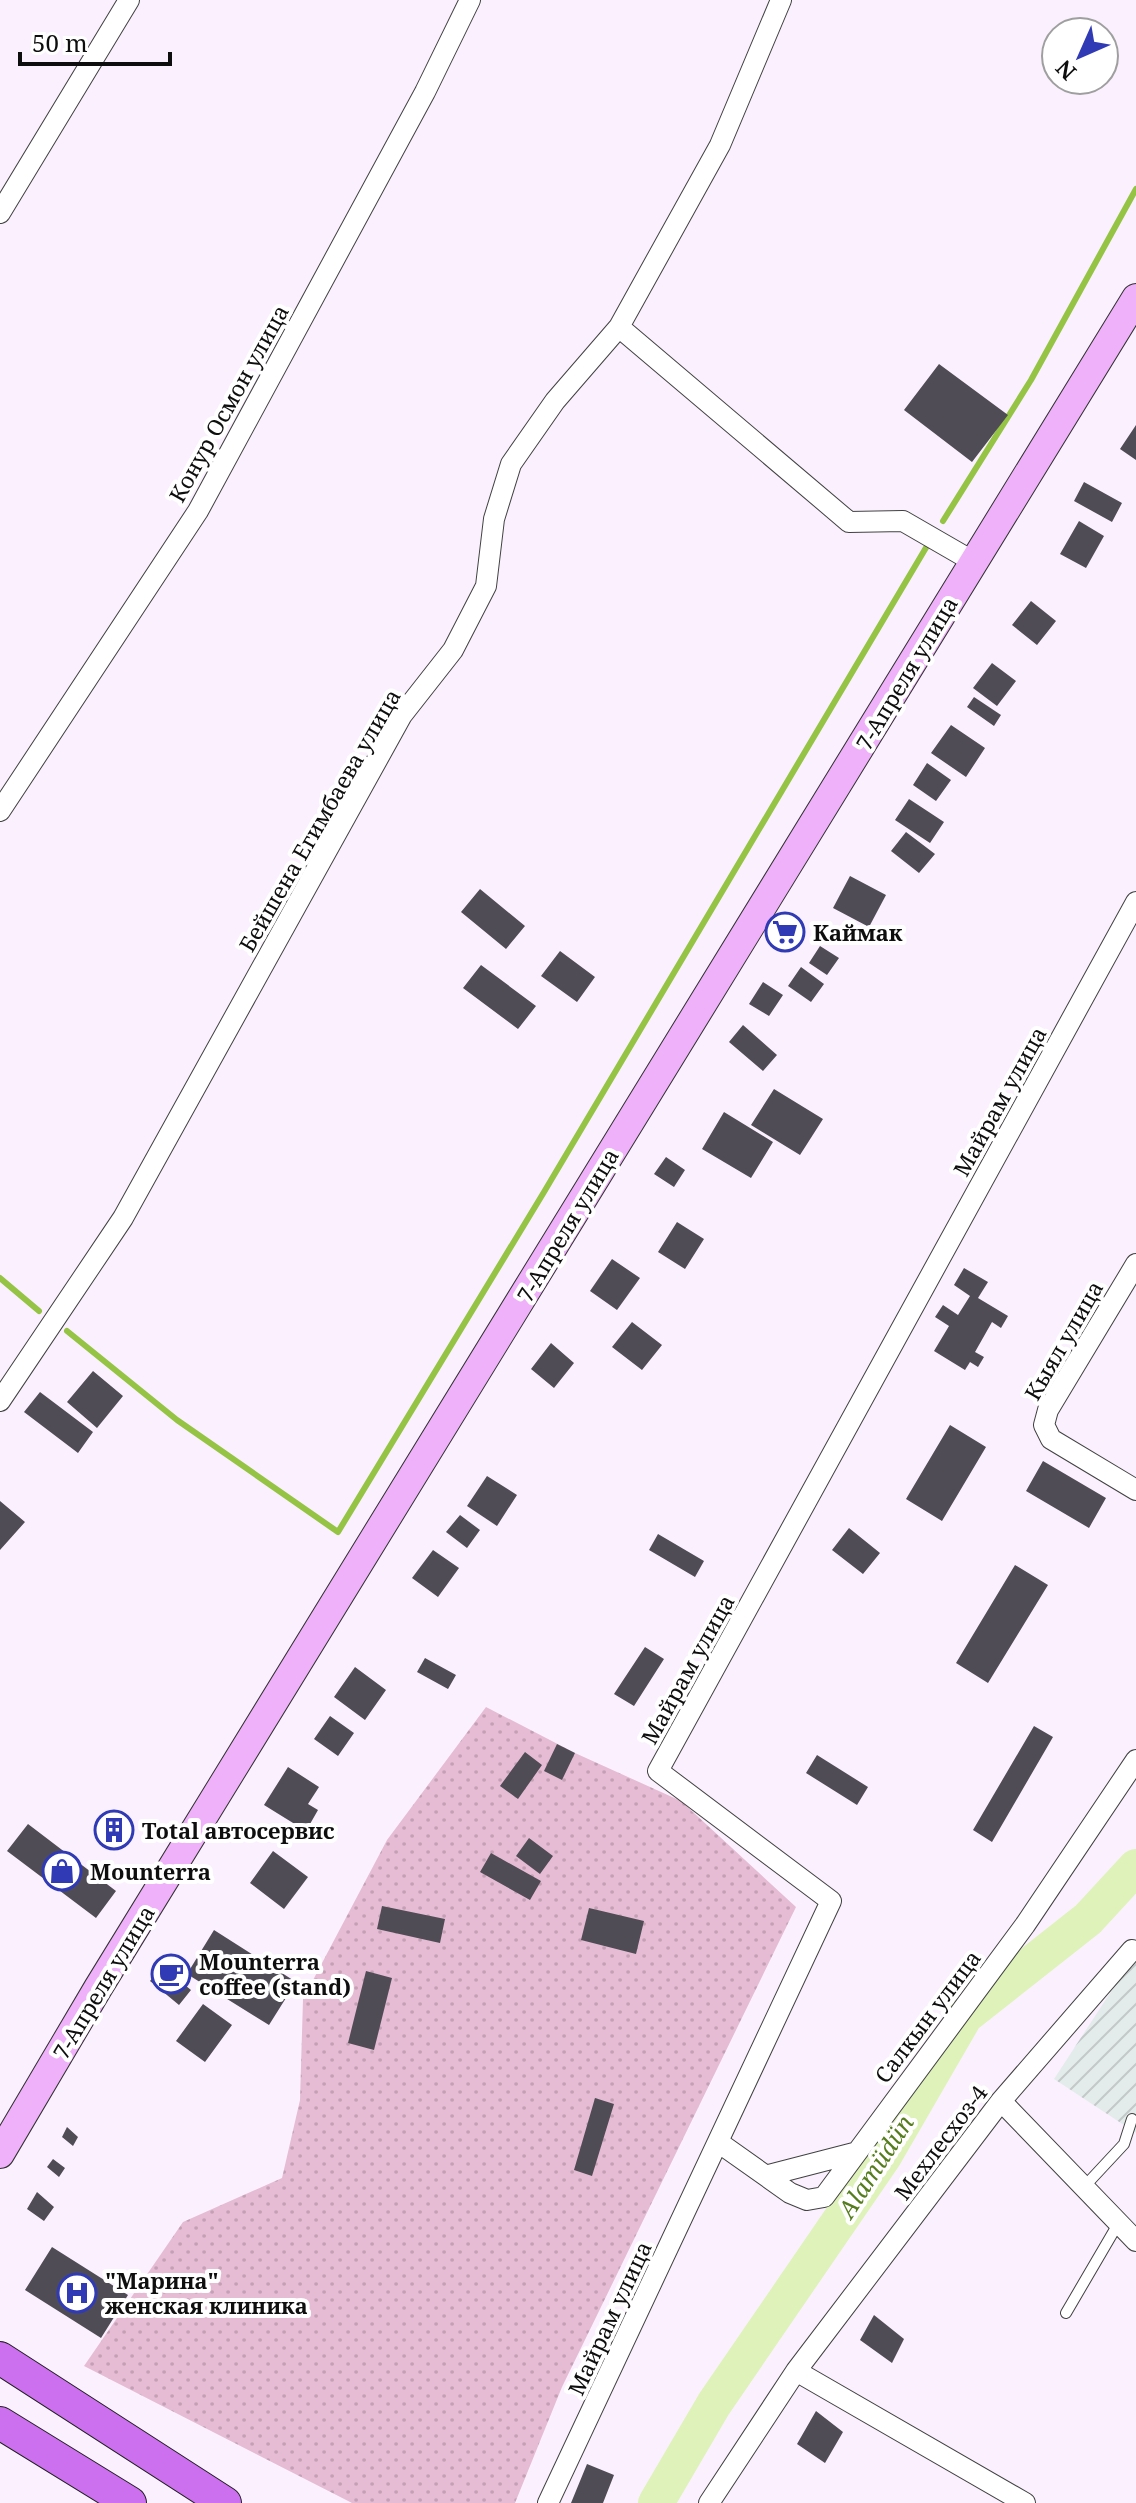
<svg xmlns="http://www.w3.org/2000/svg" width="1136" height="2503" font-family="'Noto Serif',serif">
  <defs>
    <pattern id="industrial-furrows" width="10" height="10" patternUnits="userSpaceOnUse" patternTransform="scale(2)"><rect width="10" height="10" fill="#e4eceb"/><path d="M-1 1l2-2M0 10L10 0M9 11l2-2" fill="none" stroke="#c2c9c8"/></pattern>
    <pattern id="park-dots" width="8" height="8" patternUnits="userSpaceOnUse" patternTransform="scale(2)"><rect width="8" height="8" fill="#e6bcd4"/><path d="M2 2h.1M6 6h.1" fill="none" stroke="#c4a0b5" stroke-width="1.8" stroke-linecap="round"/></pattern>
  </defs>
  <rect width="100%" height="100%" fill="#fbf1fe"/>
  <path fill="url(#industrial-furrows)" d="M1136,1953v180l-82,-54z"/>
  <path fill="url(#park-dots)" d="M486,1707l89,46 106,48 115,106 -234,480 -47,116h-163l-268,-137 99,-144 99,-44 18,-78 3,-101 84,-159z"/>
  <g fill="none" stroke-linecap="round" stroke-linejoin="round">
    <path stroke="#95c445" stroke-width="6" d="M943,521l88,-141 105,-191
      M0,1278l39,33
      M67,1331l110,89 161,112 206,-340 383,-646"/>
    <path stroke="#def2b9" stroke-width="36" d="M656,2503l58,-99 170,-248 81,-140 123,-97 48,-52"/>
  </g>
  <path fill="#4f4c56" d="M939,364l69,51 -36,47 -68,-52z
    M1136,425v35l-16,-11z
    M1084,482l38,21 -10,19 -38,-21z
    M1079,521l25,15 -18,32 -26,-14z
    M1031,601l25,20 -19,24 -25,-20z
    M992,663l24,18 -19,25 -24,-18z
    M974,697l27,18 -7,11 -27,-19z
    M951,725l34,23 -19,29 -35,-24z
    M927,763l24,17 -15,21 -23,-16z
    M909,799l35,23 -14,21 -35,-23z
    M906,832l29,22 -16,19 -28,-22z
    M850,876l36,19 -17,32 -36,-19z
    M480,889l45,37 -19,23 -45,-37z
    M820,946l19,12 -12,17 -18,-12z
    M560,951l35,26 -18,25 -36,-26z
    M481,965l55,41 -18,23 -55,-41z
    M801,967l23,17 -13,18 -23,-16z
    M763,982l20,13 -14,21 -20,-12z
    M743,1025l34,30 -14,16 -34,-29z
    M774,1089l49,30 -23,36 -49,-30z
    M724,1112l49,30 -22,36 -49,-29z
    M666,1157l19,13 -11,17 -20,-13z
    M677,1222l27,17 -19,30 -27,-17z
    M612,1259l28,19 -23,32 -27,-19z
    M964,1268l24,14 -10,16 30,18 -7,12 -9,-6 -17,30 9,5 -6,10 -8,-5 -5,8 -31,-19 15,-25 -14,-9 8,-12 15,10 12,-19 -16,-11z
    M632,1322l30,23 -20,25 -30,-23z
    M551,1343l23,20 -20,25 -23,-19z
    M93,1371l30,25 -26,32 -30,-26z
    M40,1392l53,40 -15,21 -54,-41z
    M950,1425l36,22 -44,74 -36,-22z
    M1043,1461l63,37 -17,30 -63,-37z
    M487,1476l30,19 -20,31 -30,-20z
    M0,1501l25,21 -25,28z
    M460,1515l20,15 -13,18 -21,-16z
    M849,1528l31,25 -17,21 -31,-24z
    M658,1534l46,27 -9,16 -46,-27z
    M433,1550l26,18 -21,29 -26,-19z
    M1015,1565l33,20 -60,98 -32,-20z
    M645,1647l19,12 -30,47 -20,-12z
    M425,1658l31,17 -8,14 -31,-17z
    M355,1667l31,23 -21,30 -31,-23z
    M330,1716l24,17 -16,23 -24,-17z
    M1034,1726l19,11 -61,105 -19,-12z
    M557,1744l18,9 -13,27 -18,-9z
    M525,1752l17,13 -24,34 -18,-13z
    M817,1755l51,32 -11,18 -51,-32z
    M288,1767l31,20 -11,17 10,6 -12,21 -42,-26z
    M109,1812l21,21 -14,14 -19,-20z
    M28,1824l88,67 -20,27 -89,-67z
    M529,1838l24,18 -13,18 -24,-18z
    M273,1851l35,26 -24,32 -34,-26z
    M491,1853l50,28 -11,19 -50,-28z
    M382,1906l63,13 -5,24 -63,-14z
    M589,1908l55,13 -8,33 -55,-14z
    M214,1930l82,52 -27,43 -82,-51z
    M162,1966l29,24 -12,15 -29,-24z
    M366,1971l26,7 -18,72 -26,-7z
    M203,2004l29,21 -27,37 -29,-21z
    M595,2098l19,6 -22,72 -18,-6z
    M67,2127l11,10 -5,9 -11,-9z
    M53,2159l12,9 -6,9 -12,-10z
    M37,2192l17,15 -10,14 -17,-12z
    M52,2247l76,48 -27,43 -76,-48z
    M874,2315l30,24 -12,24 -32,-23z
    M816,2411l27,21 -18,31 -28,-19z
    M587,2464l27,11 -11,28h-32z"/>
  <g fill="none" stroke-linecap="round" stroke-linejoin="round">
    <g stroke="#414141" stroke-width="12">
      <path id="service" d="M1084,2187l40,-43 8,-25
        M1066,2313l52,-89"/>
    </g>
    <g stroke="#414141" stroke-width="22">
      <path id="minor" d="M0,213l129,-213
        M619,327l230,195 54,-1 71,41
        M0,811l198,-300 227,-419 45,-92
        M1136,1264l-88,146 -4,15 7,14 85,51
        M0,1401l123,-183 279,-503 51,-65 33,-64 8,-67 17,-55 44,-63 64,-74 101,-182 61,-145
        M1001,2101l135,140
        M718,2142l72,51 17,7 17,-3 201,-272 111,-165
        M769,2175l85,-22
        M796,2371l229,132
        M548,2503l283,-602 -173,-130 478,-869
        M709,2503l87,-132 205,-270 131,-151"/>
    </g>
    <g stroke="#303030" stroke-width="30">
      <path id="secondary" d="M0,2154l98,-166 1038,-1690"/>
    </g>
    <g stroke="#1f1f1f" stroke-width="34">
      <path id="primary" d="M0,2358l225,145
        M0,2423l130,80"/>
    </g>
    <use href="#service" stroke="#fff" stroke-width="10"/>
    <use href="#minor" stroke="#fff" stroke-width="20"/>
    <use href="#secondary" stroke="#efb1f9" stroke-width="28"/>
    <use href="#primary" stroke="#cc70ef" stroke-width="32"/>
  </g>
  <defs>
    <g id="supermarket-ring" transform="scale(2)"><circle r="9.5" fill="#fff" stroke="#303ab5" stroke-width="1.5"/><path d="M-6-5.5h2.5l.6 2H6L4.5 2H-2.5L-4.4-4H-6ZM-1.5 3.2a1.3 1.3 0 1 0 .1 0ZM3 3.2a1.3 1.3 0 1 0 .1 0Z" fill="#303ab5"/></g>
    <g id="building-ring" transform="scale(2)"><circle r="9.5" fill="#fff" stroke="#303ab5" stroke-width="1.5"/><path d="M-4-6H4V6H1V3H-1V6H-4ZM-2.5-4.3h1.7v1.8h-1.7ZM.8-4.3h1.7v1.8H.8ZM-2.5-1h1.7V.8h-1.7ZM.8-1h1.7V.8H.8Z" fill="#303ab5"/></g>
    <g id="shop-ring" transform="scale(2)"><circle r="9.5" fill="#fff" stroke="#303ab5" stroke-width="1.5"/><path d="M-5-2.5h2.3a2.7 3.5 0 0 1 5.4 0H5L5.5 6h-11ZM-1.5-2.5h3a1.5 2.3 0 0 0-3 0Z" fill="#303ab5"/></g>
    <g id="cafe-ring" transform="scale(2)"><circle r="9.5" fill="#fff" stroke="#303ab5" stroke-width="1.5"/><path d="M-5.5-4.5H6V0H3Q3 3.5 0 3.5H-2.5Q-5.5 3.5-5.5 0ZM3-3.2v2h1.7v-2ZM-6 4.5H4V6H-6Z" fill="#303ab5"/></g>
    <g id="hospital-ring" transform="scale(2)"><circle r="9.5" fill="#fff" stroke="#303ab5" stroke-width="1.5"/><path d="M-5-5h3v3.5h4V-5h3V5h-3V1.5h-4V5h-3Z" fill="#303ab5"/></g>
  </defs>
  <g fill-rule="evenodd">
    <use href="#supermarket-ring" x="785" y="932"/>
    <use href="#building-ring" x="114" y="1830"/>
    <use href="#shop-ring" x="62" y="1871"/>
    <use href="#cafe-ring" x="171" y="1974"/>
    <use href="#hospital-ring" x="77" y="2293"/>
  </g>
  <g text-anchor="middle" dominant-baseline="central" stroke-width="8" stroke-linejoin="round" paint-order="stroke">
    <g font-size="22" fill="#0e0e0e" stroke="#fff">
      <text transform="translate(228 403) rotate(-61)">Конур Осмон улица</text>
      <text transform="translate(906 673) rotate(-59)">7-Апреля улица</text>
      <text transform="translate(319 820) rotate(-60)">Бейшена Егимбаева улица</text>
      <text transform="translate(999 1101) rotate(-61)">Майрам улица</text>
      <text transform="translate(567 1225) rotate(-59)">7-Апреля улица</text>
      <text transform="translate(1063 1340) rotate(-60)">Кыял улица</text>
      <text transform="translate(687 1669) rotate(-61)">Майрам улица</text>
      <text transform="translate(103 1982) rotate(-59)">7-Апреля улица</text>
      <text transform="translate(927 2016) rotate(-53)">Салкын улица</text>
      <text transform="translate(940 2142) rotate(-53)">Мехлесхоз-4</text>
      <text transform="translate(609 2318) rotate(-65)">Майрам улица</text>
    </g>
    <g font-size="22" font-weight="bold" fill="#0e0e0e" stroke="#fff" text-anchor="start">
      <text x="813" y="932">Каймак</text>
      <text x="142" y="1830">Total автосервис</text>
      <text x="90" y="1871">Mounterra</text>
      <text x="199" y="1961">Mounterra<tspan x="199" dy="25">coffee (stand)</tspan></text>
      <text x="105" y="2280">"Марина"<tspan x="105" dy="25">женская клиника</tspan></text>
    </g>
    <g font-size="24" font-style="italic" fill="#567d1d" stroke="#fff">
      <text transform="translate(875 2166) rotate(-57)">Alamüdün</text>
    </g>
  </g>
  <g transform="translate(1080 56) rotate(225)"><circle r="38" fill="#ffffff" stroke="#9f9f9f" stroke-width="2"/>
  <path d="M0-6L14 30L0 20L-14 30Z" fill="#303ab5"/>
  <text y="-12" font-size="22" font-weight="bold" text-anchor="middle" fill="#0e0e0e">N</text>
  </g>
  <path d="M20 52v12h150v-12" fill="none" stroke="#0e0e0e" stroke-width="4"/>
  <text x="32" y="52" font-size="24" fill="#0e0e0e" stroke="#ffffff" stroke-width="6" paint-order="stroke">50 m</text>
</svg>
